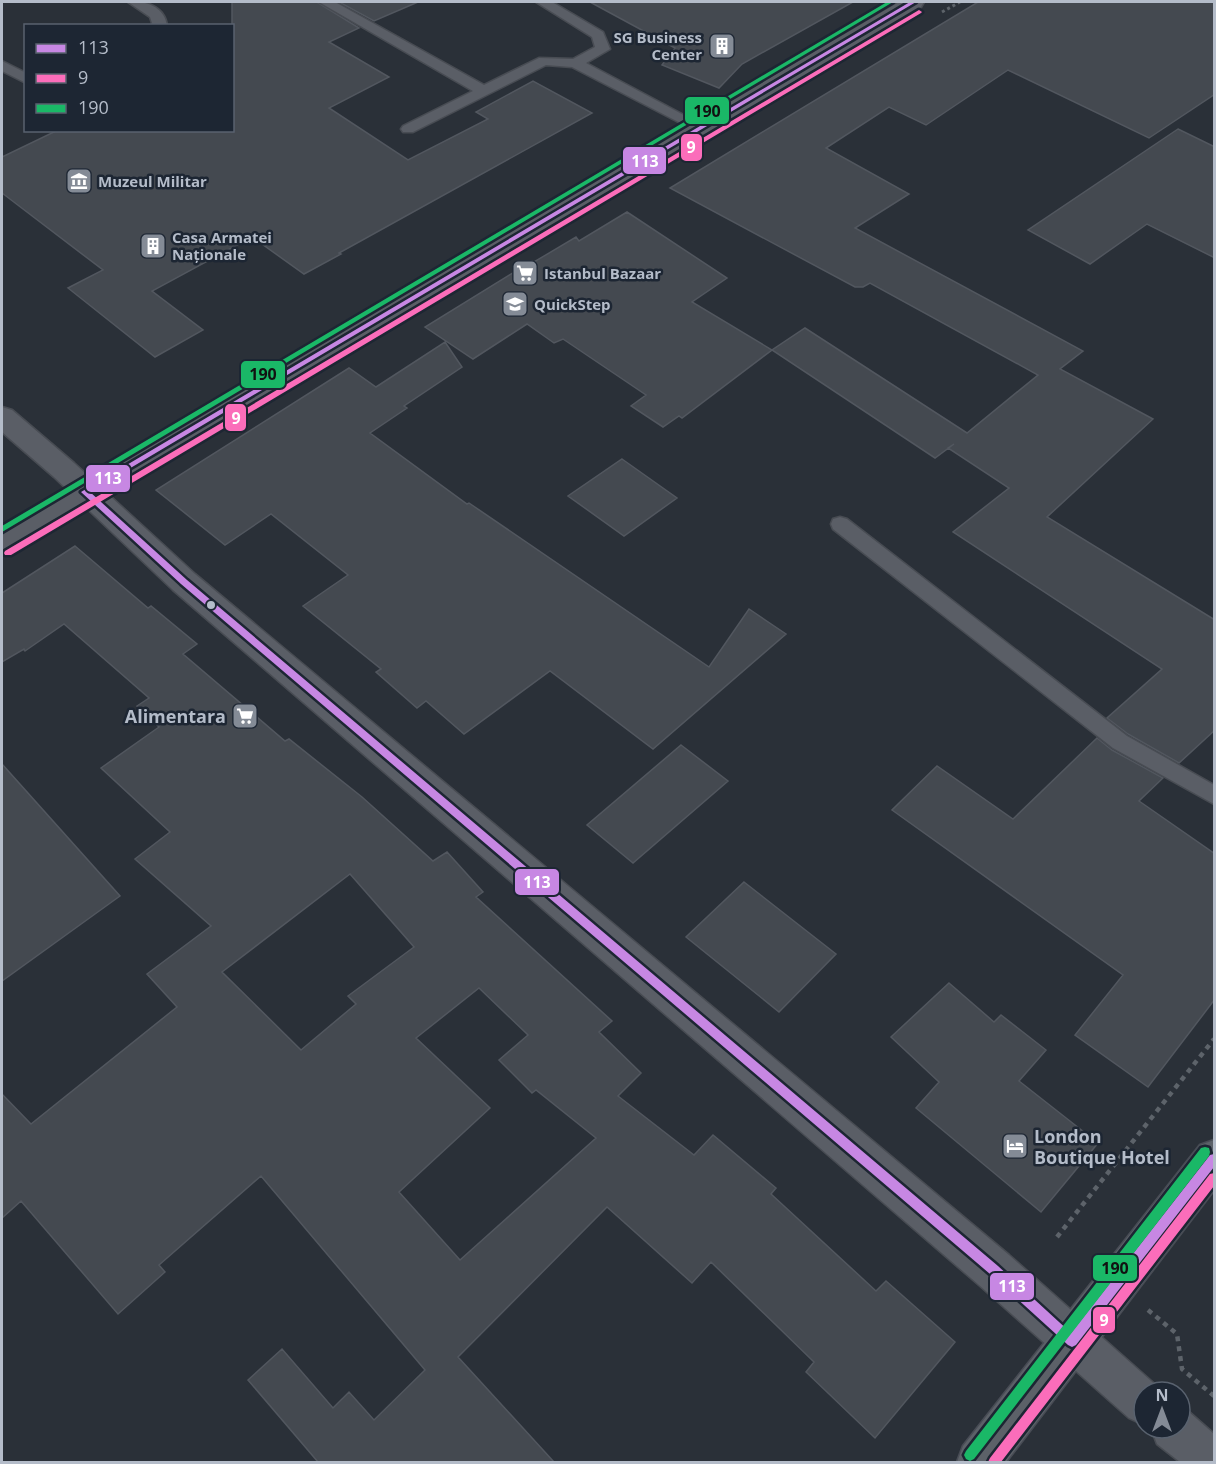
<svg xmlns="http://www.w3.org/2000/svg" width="1216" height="1464" font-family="'Open Sans',sans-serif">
  <rect width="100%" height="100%" fill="#2a3038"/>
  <path fill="#444950" stroke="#52575f" stroke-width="1.5" fill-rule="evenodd" d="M232,2h85l42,26 -30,14 60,35 -60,31 79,52 80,-41 -12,-7 57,-31 59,32 -253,140 2,1 -37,20 -52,-37 -100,54 51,39 -48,27 -87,-69 35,-18 -101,-77v-36l56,-27h174z
    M339,2h79l-44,19z
    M590,2h263l-111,62 -23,24 -57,-23 13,-17z
    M978,2h237v92l-66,44 -141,-68 -82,55 -37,-18 -63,41 83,46 -54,34 228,123 -23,18 93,50 -106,98 168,103v110l-36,33 -51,-29 -21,-16 55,-49 -209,-137 56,-44 -61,-40 6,-4 -19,14 -163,-108 33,-22 162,105 71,-58 -168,-92 -7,4h-8l-185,-99z
    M1178,129l37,18v111l-68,-34 -57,40 -62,-34z
    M627,212l100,66 -35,24 80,48 -90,68 -3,-2 -16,11 -32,-21 15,-11 -83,-56 -9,4 -27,-19 -54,35 -48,-32 107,-66 2,1 42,-25 3,4z
    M445,342l17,25 -58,39 3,2 -37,25 97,71 2,-1 240,164 40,-58 37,25 -133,115 -103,-78 -86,63 -38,-33 -9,7 -41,-36 5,-3 -78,-63 45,-31 -77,-61 -46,31 -69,-55 193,-122 27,19z
    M622,459l55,39 -53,38 -56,-40z
    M75,546l73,62 3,-2 46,38 -14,10 102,87 4,-2 73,58 71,64 14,-9 36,40 -7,5 136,124 -13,11 42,41 -23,23 76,59 19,-20 63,53 -5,6 105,97 10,-10 69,61 -80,96 -69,-66 8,-10 -103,-100 -19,21 -85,-76 -149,150 96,105h-236l-70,-82 34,-31 51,59 16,-16 25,28 51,-50 -164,-194 -102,89 6,7 -47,42 -97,-113 -19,17v-124l29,30 146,-117 -30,-33 64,-48 -76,-67 35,-27 -69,-64 58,-41 -22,-21 12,-8 -85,-74 -39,27 -1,-2 -22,13v-69zM350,874l64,73 -66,49 8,8 -55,46 -79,-78zM479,988l49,47 -29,25 33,33 4,-3 60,48 -136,122 -61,-68 91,-84 -74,-70z
    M1097,738l15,12 51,28 -24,23 76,53v145l-67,88 -73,-52 48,-60 -231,-165 45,-44 76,53z
    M681,745l47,36 -95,82 -46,-38z
    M2,764l118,132 -118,85z
    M744,882l92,72 -57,58 -93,-75z
    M949,983l45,39 7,-7 45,35 -27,31 79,62 -57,69 -125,-104 23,-26 -48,-45z"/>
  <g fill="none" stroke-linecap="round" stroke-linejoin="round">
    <g stroke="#484c53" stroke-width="3">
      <path id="service" d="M128,2c16,-2 37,4 39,24h-14l-3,-9z
        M319,2h16l149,83 55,-27 34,1 22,-12 -3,-10 -56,-35h16l51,30 7,17 -24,14 122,65 -2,3h-10l-124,-64 -26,-2 -133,67h-10l-2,-3 2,-3 70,-35z
        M2,61l24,12v10l-24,-12z
        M840,517l7,2 280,217 87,49v19l-101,-56 -280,-219 -2,-5 2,-5z"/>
    </g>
    <g stroke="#484c53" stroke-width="3">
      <path id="minor" d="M899,2h25l-3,5 -908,544 -11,3v-25z"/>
    </g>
    <g stroke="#484c53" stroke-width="3">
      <path id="tertiary" d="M2,407l10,3 62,53 121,111 814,681 150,133 2,4h-17v33l-15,-7 -150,-133 -806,-695 -119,-113 -52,-45z
        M1180,1409l9,3 25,22v28h-34l-23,-18 -6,-16h29z"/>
    </g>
    <g stroke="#484c55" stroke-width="3">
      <path id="primary" d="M1214,1140v50l-208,272h-49l6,-16 237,-301z"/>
    </g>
    <path stroke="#5d636a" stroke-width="3" stroke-dasharray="3 3" stroke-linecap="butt" d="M942,12l18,-10"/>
    <path stroke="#5d636a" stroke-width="4.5" stroke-dasharray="5 5" stroke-linecap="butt" d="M1057,1237l157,-198
      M1148,1310l29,24 5,35 32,27"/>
    <use href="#service" fill="#5a5e66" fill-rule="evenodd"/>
    <use href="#minor" fill="#5a5e66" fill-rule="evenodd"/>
    <use href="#tertiary" fill="#5a5e66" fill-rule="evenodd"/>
    <use href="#primary" fill="#5c6168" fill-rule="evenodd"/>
    <g stroke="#1d2633" stroke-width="5">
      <path id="bus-1" d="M910,2h6l-826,490 97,88 811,686 73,67 139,-178 4,-1v13l-138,178 -4,2 -4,-2 -78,-71 -809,-690 -100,-92z"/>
    </g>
    <g stroke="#1d2633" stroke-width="5">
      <path id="bus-2" d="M919,10l3,2 -1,1 -910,542h-6l-1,-2 1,-2z
        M1214,1173v13l-213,276h-13l2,-4 220,-284z"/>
    </g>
    <g stroke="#1d2633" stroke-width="5">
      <path id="bus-3" d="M887,2h6l-891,530v-6z
        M1205,1147l4,1 1,4 -1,4 -235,303 -4,2 -4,-2 -2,-4 2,-4 235,-303z"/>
    </g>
    <use href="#bus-1" fill="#c787e3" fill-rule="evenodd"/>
    <use href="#bus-2" fill="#fb6dba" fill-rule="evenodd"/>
    <use href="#bus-3" fill="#1ab867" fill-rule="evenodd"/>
  </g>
  <defs>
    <g id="building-square" transform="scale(1.35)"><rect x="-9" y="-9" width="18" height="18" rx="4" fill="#848b96" stroke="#1d2633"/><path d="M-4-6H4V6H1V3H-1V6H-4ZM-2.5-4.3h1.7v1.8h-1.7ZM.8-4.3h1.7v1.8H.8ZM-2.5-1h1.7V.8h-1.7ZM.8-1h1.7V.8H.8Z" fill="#fff"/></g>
    <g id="museum-square" transform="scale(1.35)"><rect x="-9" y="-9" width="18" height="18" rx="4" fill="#848b96" stroke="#1d2633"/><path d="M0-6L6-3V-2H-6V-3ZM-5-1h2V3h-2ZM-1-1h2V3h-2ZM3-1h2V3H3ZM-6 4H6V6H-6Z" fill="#fff"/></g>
    <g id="supermarket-square" transform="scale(1.35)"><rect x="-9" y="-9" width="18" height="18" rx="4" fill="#848b96" stroke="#1d2633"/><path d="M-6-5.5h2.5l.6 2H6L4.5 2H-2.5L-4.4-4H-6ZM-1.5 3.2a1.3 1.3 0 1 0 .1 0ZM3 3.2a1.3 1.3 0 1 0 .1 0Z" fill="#fff"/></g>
    <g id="school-square" transform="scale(1.35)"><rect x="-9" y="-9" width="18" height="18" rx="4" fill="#848b96" stroke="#1d2633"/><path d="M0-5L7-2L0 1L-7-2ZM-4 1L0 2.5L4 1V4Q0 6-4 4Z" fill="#fff"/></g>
    <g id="hotel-square" transform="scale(1.35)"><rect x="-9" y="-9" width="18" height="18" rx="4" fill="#848b96" stroke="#1d2633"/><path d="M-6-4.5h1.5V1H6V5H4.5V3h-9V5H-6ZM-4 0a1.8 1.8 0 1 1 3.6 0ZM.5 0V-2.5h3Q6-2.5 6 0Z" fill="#fff"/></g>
  </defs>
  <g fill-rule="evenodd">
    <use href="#building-square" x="722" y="46"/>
    <use href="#museum-square" x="79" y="181"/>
    <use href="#building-square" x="153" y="246"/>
    <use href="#supermarket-square" x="525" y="273"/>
    <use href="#school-square" x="515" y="304"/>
    <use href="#supermarket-square" x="245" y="716"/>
    <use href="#hotel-square" x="1015" y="1146"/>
  </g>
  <circle fill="#b4bcc9" stroke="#1d2633" stroke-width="2" cx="211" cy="605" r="5"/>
  <g text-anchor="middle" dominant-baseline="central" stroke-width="5" stroke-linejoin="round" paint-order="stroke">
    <g font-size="15" font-weight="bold" fill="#b4bcc9" stroke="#1d2633" text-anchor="start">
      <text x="702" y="37" text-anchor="end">SG Business<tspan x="702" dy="17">Center</tspan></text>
      <text x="98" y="181">Muzeul Militar</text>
      <text x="172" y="237">Casa Armatei<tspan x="172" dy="17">Naționale</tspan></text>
      <text x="544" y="273">Istanbul Bazaar</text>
      <text x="534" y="304">QuickStep</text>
    </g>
    <g font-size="18" font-weight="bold" fill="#b4bcc9" stroke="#1d2633" text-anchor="end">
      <text x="226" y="716">Alimentara</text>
      <text x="1034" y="1136" text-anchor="start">London<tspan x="1034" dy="21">Boutique Hotel</tspan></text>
    </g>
  </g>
  <g stroke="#1d2633" stroke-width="2">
    <rect x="684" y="96" width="46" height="29" rx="6" fill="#1ab867"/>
    <rect x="680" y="133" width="23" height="29" rx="6" fill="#fb6dba"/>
    <rect x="622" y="146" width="45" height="29" rx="6" fill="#c787e3"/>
    <rect x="240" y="360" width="46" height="29" rx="6" fill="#1ab867"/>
    <rect x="224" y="403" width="23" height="29" rx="6" fill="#fb6dba"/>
    <rect x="85" y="464" width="46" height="29" rx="6" fill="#c787e3"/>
    <rect x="514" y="868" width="46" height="28" rx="6" fill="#c787e3"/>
    <rect x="1092" y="1254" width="46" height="28" rx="6" fill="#1ab867"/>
    <rect x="989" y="1272" width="46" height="29" rx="6" fill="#c787e3"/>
    <rect x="1092" y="1306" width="24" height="28" rx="6" fill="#fb6dba"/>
  </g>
  <g font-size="16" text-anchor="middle" font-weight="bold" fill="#fff">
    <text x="691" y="153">9</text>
    <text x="645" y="167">113</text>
    <text x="236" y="424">9</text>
    <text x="108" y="484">113</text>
    <text x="537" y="888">113</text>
    <text x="1012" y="1292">113</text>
    <text x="1104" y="1326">9</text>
  </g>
  <g font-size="16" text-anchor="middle" font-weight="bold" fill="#111">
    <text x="707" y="117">190</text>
    <text x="263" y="380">190</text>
    <text x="1115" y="1274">190</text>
  </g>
  <rect width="1216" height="1464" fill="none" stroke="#b4bcc9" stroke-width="6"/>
  <rect x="24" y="24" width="210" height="108" fill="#1d2633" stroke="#59626f" stroke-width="1.5"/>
  <rect x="36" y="44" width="30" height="9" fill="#c787e3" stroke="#59626f" stroke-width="1.5"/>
  <text x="78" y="54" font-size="18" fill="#b4bcc9">113</text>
  <rect x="36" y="74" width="30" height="9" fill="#fb6dba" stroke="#59626f" stroke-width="1.5"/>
  <text x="78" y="84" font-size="18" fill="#b4bcc9">9</text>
  <rect x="36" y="104" width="30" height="9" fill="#1ab867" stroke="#59626f" stroke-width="1.5"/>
  <text x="78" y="114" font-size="18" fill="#b4bcc9">190</text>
  <g transform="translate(1162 1410)"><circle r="28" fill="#1d2633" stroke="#59626f" stroke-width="1.5"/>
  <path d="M0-4.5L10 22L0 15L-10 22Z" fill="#848b96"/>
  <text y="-9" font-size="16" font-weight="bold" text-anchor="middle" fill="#b4bcc9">N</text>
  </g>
</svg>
